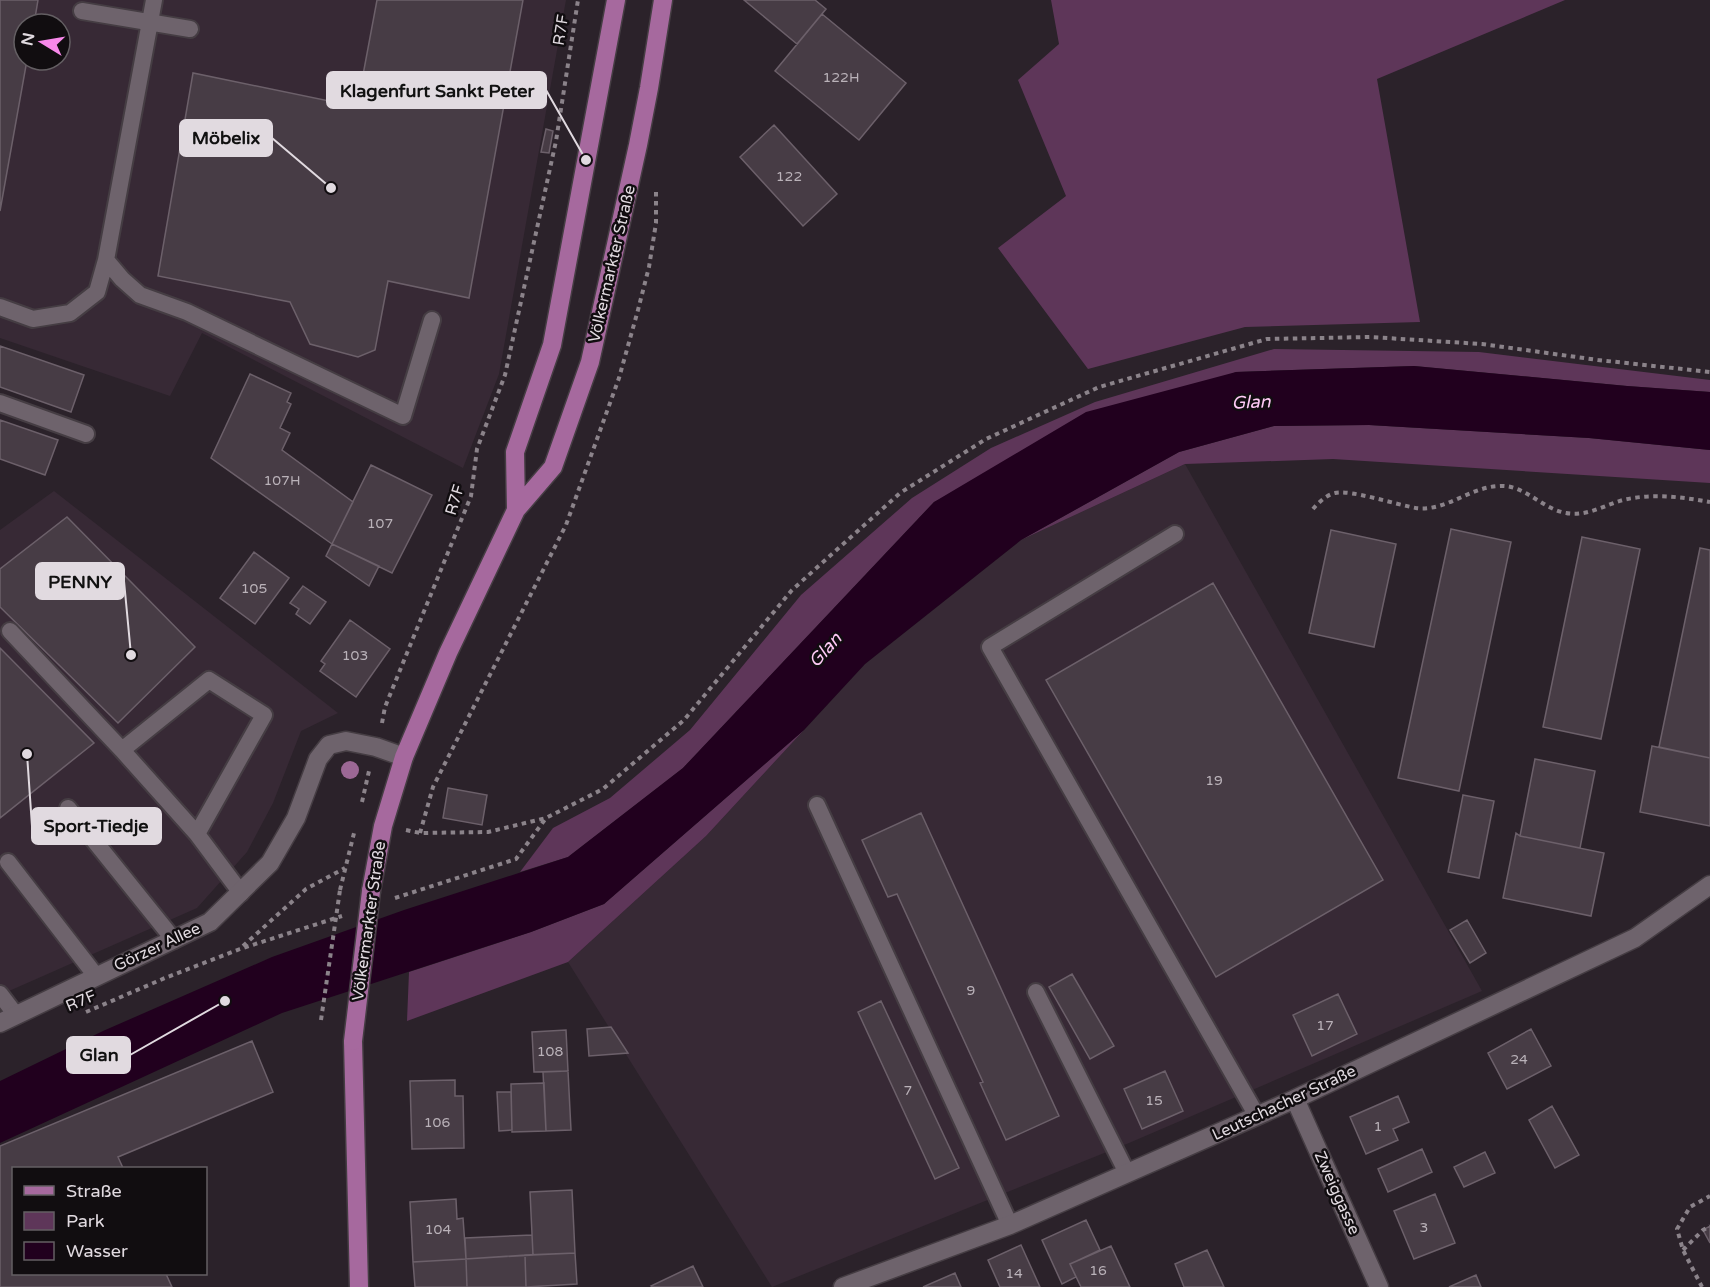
<svg xmlns="http://www.w3.org/2000/svg" width="1710" height="1287" font-family="'Varela Round',sans-serif">
  <rect width="100%" height="100%" fill="#2b222a"/>
  <path fill="#372935" fill-rule="evenodd" d="M0,0h566l-67,374 -36,94 -261,-135 -32,63 -170,-58zM24,24h36v36h-36z
    M1185,464l297,527 -353,152 -357,144 -204,-325 138,-126 159,-172 156,-124z
    M54,491l284,222 -37,18 -28,72 -26,49 -50,56 -197,87v-465z"/>
  <path fill="#5e3659" d="M1051,0h514l-188,79 43,243 -175,5 -157,42 -90,-121 68,-52 -48,-116 41,-36z
    M1274,349l205,3 231,28v12l-83,-6 -213,-20 -178,6 -302,130 -251,266 -115,89 -48,15 33,-44 57,-30 80,-68 111,-135 111,-97 79,-50 104,-46z
    M1369,425l220,13 121,12v33l-377,-24 -148,5 -164,76 158,-88 95,-26z
    M804,730l-98,106 -138,126 -161,59 2,-49 122,-40 73,-28z"/>
  <path fill="#21001e" d="M1414,366l213,20 83,6v58l-121,-12 -220,-13 -95,1 -95,26 -158,88 -156,124 -61,66 -200,174 -73,28 -249,81 -282,130v-62l103,-50 169,-74 132,-47 164,-53 115,-89 251,-266 152,-90 150,-40z"/>
  <path fill="#473c45" stroke="#6c606a" stroke-width="1.5" d="M0,0h38l-4,24h-10v36h3l-27,151z
    M377,0h146l-54,298 -81,-17 -13,69 -17,7 -48,-13 -20,-42 -132,-26 35,-203 136,28 34,-26z
    M744,0h71l11,9 -29,35z
    M822,14l84,69 -47,57 -84,-69z
    M774,125l63,69 -34,32 -63,-69z
    M546,129l7,2 -4,22 -8,-1z
    M0,346l84,29 -13,37 -71,-25z
    M250,374l41,19 -4,9 4,2 -11,24 10,5 -8,17 71,52 -21,42 -121,-86z
    M0,420l58,20 -13,35 -45,-16z
    M371,465l61,30 -40,78 -60,-29z
    M67,517l128,130 -77,76 -118,-116v-38z
    M1451,529l60,13 -52,249 -61,-13z
    M1331,530l65,14 -22,103 -65,-14z
    M1582,537l58,12 -39,190 -58,-12z
    M332,544l47,22 -10,20 -43,-30z
    M1700,548l10,2v208l-51,-11z
    M254,552l35,26 -34,46 -35,-26z
    M1213,583l170,297 -167,97 -170,-297z
    M303,586l23,16 -16,22 -14,-10 3,-5 -9,-6z
    M350,620l40,29 -34,48 -36,-26 5,-7 -4,-3z
    M0,648l94,95 -94,75z
    M1652,746l58,12v68l-70,-14z
    M1535,759l60,12 -15,77 -60,-12z
    M448,788l39,7 -5,30 -39,-7z
    M1463,795l31,6 -15,77 -31,-6z
    M921,813l138,303 -53,24 -26,-57 3,-1 -86,-188 -9,3 -26,-57z
    M1516,833l4,3 84,17 -13,63 -88,-18z
    M1467,920l19,33 -16,10 -20,-33z
    M1072,974l42,72 -24,13 -41,-72z
    M1338,994l19,40 -45,22 -19,-41z
    M881,1001l78,167 -24,11 -77,-167z
    M611,1027l17,26 -39,3 -2,-27z
    M1531,1029l20,37 -44,23 -19,-36z
    M566,1030l2,41 -34,1 -2,-40z
    M252,1041l21,51 -155,65 5,11h-109v106h152l6,13h-172v-141z
    M568,1071l3,59 -25,1 -3,-59z
    M1165,1071l18,40 -41,18 -18,-40z
    M455,1080v16h8l1,52 -52,1 -2,-68z
    M544,1083l2,48 -34,1 -1,-48z
    M497,1092h14l1,38 -13,1z
    M1398,1096l11,26 -16,7 5,11 -32,14 -16,-37z
    M1552,1106l27,49 -24,13 -26,-48z
    M1422,1149l10,23 -44,20 -10,-23z
    M1485,1152l10,21 -31,14 -10,-20z
    M572,1190l3,63 -42,2 -3,-63z
    M1435,1194l20,49 -41,16 -20,-48z
    M456,1199l1,20 6,-1 3,41 -53,3 -3,-60z
    M1086,1220l14,30 -30,14 6,13 -14,7 -20,-44z
    M1710,1226v17l-7,-13z
    M532,1235l1,20 -67,4 -1,-21z
    M1021,1245l19,42h-40l-12,-27z
    M1111,1246l19,41h-49l-11,-23z
    M1207,1250l17,37h-40l-9,-23z
    M575,1253l2,31 -51,3 -1,-32z
    M525,1255l1,32h-59l-1,-28z
    M466,1259l1,28h-52l-2,-25z
    M693,1266l10,21h-51l-1,-1z
    M955,1273l6,14h-38z
    M1476,1275l5,12h-32z"/>
  <g fill="none" stroke-linecap="round" stroke-linejoin="round">
    <g stroke="#453d43" stroke-width="20">
      <path id="lane" d="M154,0l-48,260 16,19 18,16 47,17 216,104 29,-96
        M82,11l108,18
        M0,307l33,12 37,-6 27,-21 9,-32
        M0,403l86,31
        M1175,534l-185,113 267,469
        M10,631l112,119
        M817,805l193,420
        M68,808l106,132
        M197,834l67,-119 -55,-35 -87,70 75,84 44,59
        M8,862l88,114
        M1036,992l91,181
        M0,994l16,21"/>
    </g>
    <g stroke="#453d43" stroke-width="21">
      <path id="street" d="M0,1023l210,-101 60,-59 26,-45 22,-59 11,-14 17,-4 30,6 28,10
        M1295,1099l84,188
        M843,1287l167,-62 285,-126 340,-161 75,-53"/>
    </g>
    <g stroke="#453d43" stroke-width="21">
      <path id="primary" d="M516,510l-1,-58 37,-107 64,-345
        M371,891l12,-65 21,-69 44,-104 68,-143 37,-43 37,-105 48,-217 11,-57 14,-88
        M353,1041l6,246"/>
    </g>
    <path stroke="#8b838a" stroke-width="4" stroke-dasharray="4.5 4.5" stroke-linecap="butt" d="M1313,509c5,-6 13,-14 22,-16 14,-4 63,12 81,15 29,4 54,-21 83,-22 25,-2 43,23 67,27 20,4 39,-8 57,-13 29,-7 59,-3 87,2
      M382,723l3,-16 86,-211 6,-47 28,-74 51,-234 22,-141
      M362,802l7,-31
      M406,830l14,3 68,-1 58,-14 57,-29 81,-69 108,-130 108,-97 86,-54 113,-52 168,-48 103,-2 112,7 116,16 112,12
      M420,833l13,-46 133,-262 53,-147 19,-68 11,-43 7,-44v-35
      M340,890l15,-61
      M395,898l121,-39 30,-41
      M243,946l63,-57 39,-21
      M86,1012l79,-34 75,-29 102,-33
      M1683,1250l20,-20 7,-4
      M1702,1287l-19,-37 -6,-21 13,-22 20,-11"/>
    <use href="#lane" stroke="#6e636c" stroke-width="16"/>
    <use href="#street" stroke="#6e636c" stroke-width="18"/>
    <use href="#primary" stroke="#a6699e" stroke-width="18"/>
    <g stroke="#453d43" stroke-width="21" stroke-linecap="butt">
      <path id="primary-bridge" d="M353,1041l18,-150"/>
    </g>
    <path stroke="#8b838a" stroke-width="4" stroke-dasharray="4.5 4.5" stroke-linecap="butt" d="M321,1020l19,-130"/>
    <use href="#primary-bridge" stroke="#a6699e" stroke-width="18"/>
  </g>
  <circle fill="#9c6895" cx="350" cy="770" r="9"/>
  <g text-anchor="middle" dominant-baseline="central" stroke-width="5" stroke-linejoin="round" paint-order="stroke">
    <g font-size="14" fill="#bab2b9">
      <text x="841" y="77">122H</text>
      <text x="789" y="176">122</text>
      <text x="282" y="480">107H</text>
      <text x="380" y="523">107</text>
      <text x="254" y="588">105</text>
      <text x="355" y="655">103</text>
      <text x="1214" y="780">19</text>
      <text x="971" y="990">9</text>
      <text x="1325" y="1025">17</text>
      <text x="550" y="1051">108</text>
      <text x="1519" y="1059">24</text>
      <text x="908" y="1090">7</text>
      <text x="1154" y="1100">15</text>
      <text x="437" y="1122">106</text>
      <text x="1378" y="1126">1</text>
      <text x="1424" y="1227">3</text>
      <text x="438" y="1229">104</text>
      <text x="1098" y="1270">16</text>
      <text x="1014" y="1273">14</text>
    </g>
    <g font-size="16" fill="#e1dae0" stroke="#110d10">
      <text transform="translate(561 30) rotate(-81)">R7F</text>
      <text transform="translate(612 264) rotate(-77)">Völkermarkter Straße</text>
      <text transform="translate(455 500) rotate(-73)">R7F</text>
      <text transform="translate(369 921) rotate(-82)">Völkermarkter Straße</text>
      <text transform="translate(157 947) rotate(-25)">Görzer Allee</text>
      <text transform="translate(81 1001) rotate(-23)">R7F</text>
      <text transform="translate(1284 1103) rotate(-25)">Leutschacher Straße</text>
      <text transform="translate(1337 1193) rotate(66)">Zweiggasse</text>
    </g>
    <g font-size="18" font-style="italic" fill="#ffcaf6" stroke="#110d10">
      <text transform="translate(1251 402) rotate(-2)">Glan</text>
      <text transform="translate(825 650) rotate(-48)">Glan</text>
    </g>
  </g>
  <path fill="none" stroke="#e1dae0" stroke-width="2" d="M586 160L546 90M331 188L272 138M131 655L124 581M27 754L32 826M225 1001L130 1055"/>
  <g fill="#e1dae0" stroke="#110d10" stroke-width="2">
    <circle cx="586" cy="160" r="6"/>
    <circle cx="331" cy="188" r="6"/>
    <circle cx="131" cy="655" r="6"/>
    <circle cx="27" cy="754" r="6"/>
    <circle cx="225" cy="1001" r="6"/>
  </g>
  <g fill="#e1dae0" stroke="#e1dae0" stroke-width="2">
    <rect x="327" y="72" width="219" height="36" rx="6"/>
    <rect x="180" y="120" width="92" height="36" rx="6"/>
    <rect x="36" y="563" width="88" height="36" rx="6"/>
    <rect x="32" y="808" width="129" height="36" rx="6"/>
    <rect x="67" y="1037" width="63" height="36" rx="6"/>
  </g>
  <g font-size="18" text-anchor="middle" font-weight="bold" fill="#111">
    <text x="437" y="97">Klagenfurt Sankt Peter</text>
    <text x="226" y="144">Möbelix</text>
    <text x="80" y="588">PENNY</text>
    <text x="96" y="832">Sport-Tiedje</text>
    <text x="99" y="1061">Glan</text>
  </g>
  <rect x="12" y="1167" width="195" height="108" fill="#110d10" stroke="#645f63" stroke-width="1.5"/>
  <rect x="24" y="1186" width="30" height="9" fill="#a6699e" stroke="#645f63" stroke-width="1.5"/>
  <text x="66" y="1197" font-size="18" fill="#e1dae0">Straße</text>
  <rect x="24" y="1212" width="30" height="18" fill="#5e3659" stroke="#645f63" stroke-width="1.5"/>
  <text x="66" y="1227" font-size="18" fill="#e1dae0">Park</text>
  <rect x="24" y="1242" width="30" height="18" fill="#21001e" stroke="#645f63" stroke-width="1.5"/>
  <text x="66" y="1257" font-size="18" fill="#e1dae0">Wasser</text>
  <g transform="translate(42 42) rotate(281)"><circle r="28" fill="#110d10" stroke="#645f63" stroke-width="1.5"/>
  <path d="M0-4.5L10 22L0 15L-10 22Z" fill="#f888ea"/>
  <text y="-9" font-size="16" font-weight="bold" text-anchor="middle" fill="#e1dae0">N</text>
  </g>
</svg>
